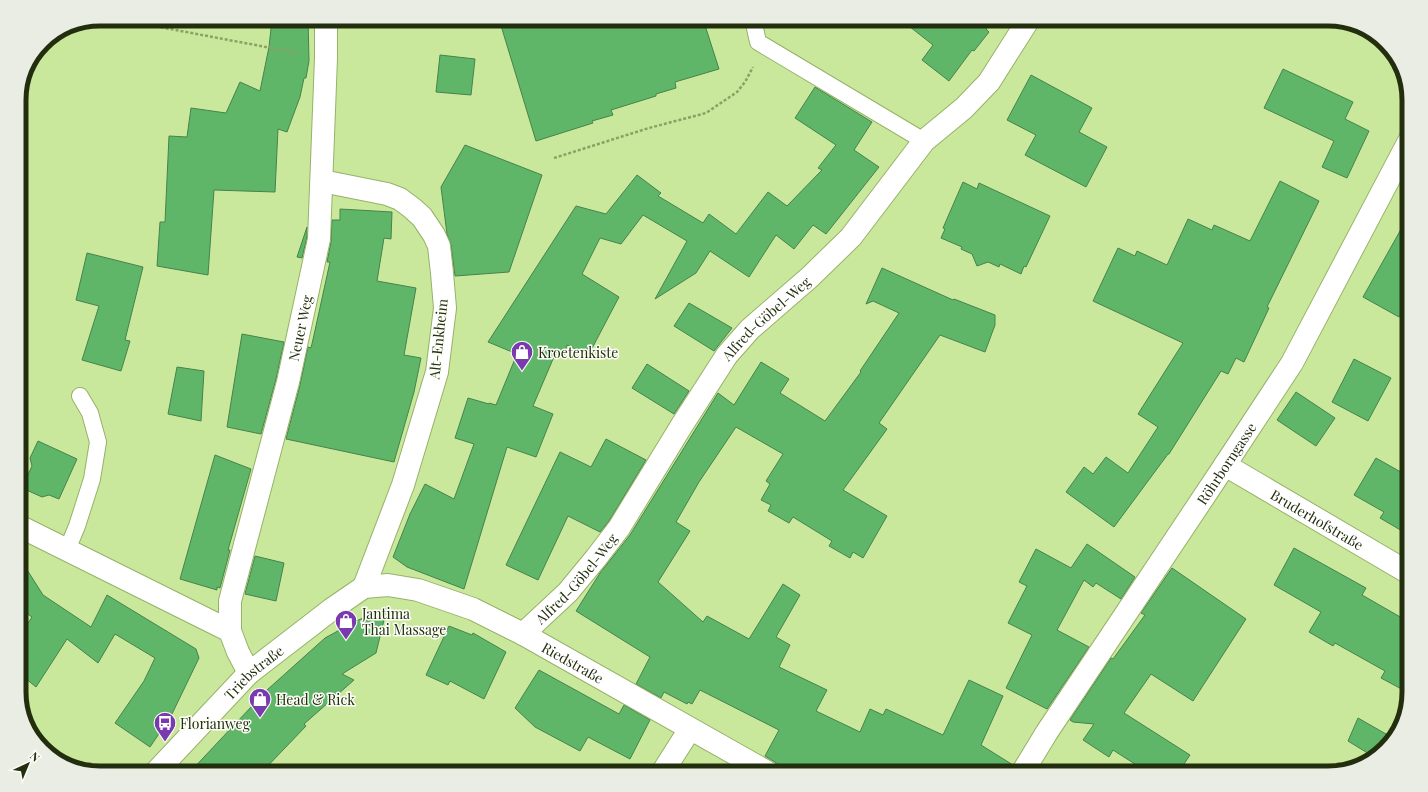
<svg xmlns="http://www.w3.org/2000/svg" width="1428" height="792" font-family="'Playfair Display',serif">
  <rect width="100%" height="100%" fill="#cae89c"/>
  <path fill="#5fb668" stroke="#46834c" d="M272,19h36l1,42 -3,17h-2l-4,19 -13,35 -9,-3 -3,63 -61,-2 -6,85 -51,-9 3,-44h5l4,-86 18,1 4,-29 35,5 14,-31 20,9 9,-44z
    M499,19h204l16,50 -44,13 1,6 -20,6v2l-45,14 2,5 -21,6 1,2 -57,18z
    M900,19h94l-8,10 3,3 -15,19 -2,-1 -23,31 -27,-21 11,-15z
    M440,55l35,4 -4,36 -35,-3z
    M1283,69l70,33 -8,17 24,12 -22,47 -25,-11 12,-26 -70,-33z
    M1031,75l61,33 -13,24 28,15 -21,40 -61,-32 11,-20 -29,-15z
    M815,87l57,35 -18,28 25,17 -53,67 -13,-9 -19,24 -18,-14 -27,42 -39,-26 -14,22 -41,26 32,-58 -44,-26 -22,29 -21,-6 -18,36 37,23 -31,59 -21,-11 -3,10 -8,-3 -23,54 20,8 -17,43 -29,-10 -43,142 -57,-22 -14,-10 17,-43 15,-30 29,15 20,-55 -19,-6 13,-40 21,6v-1l7,2 21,-51 -29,-12 88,-136 30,8 31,-39 24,18 -3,3 45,27 6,-9 27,20 32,-42 19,14 35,-36 -4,-2 18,-23 -41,-27z
    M465,145l77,30 -33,97 -54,4 -4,-31 -4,-11 -6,-47z
    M1280,181l39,20 -52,106 2,1 -25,54 -8,-4 -8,16 -7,-3 -52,83h-1l-54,73 -48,-35 18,-25 9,7 13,-17 22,16 30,-46 -20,-13 45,-71 -90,-42 25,-53 17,8 2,-5 30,14 21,-46 24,11 2,-5 36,16z
    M963,182l14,7 2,-6 71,33 -24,51 -2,-1 -3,8 -21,-10 -1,3 -11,-5 -11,4 -5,-12 -11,-5 1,-2 -21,-9 4,-9 -2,-1z
    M340,209l52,3 -1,27 -7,-1 -7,43 39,7 -12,67 17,3 -7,34 -20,70 -108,-23 14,-54 8,-38 3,1 3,-13 16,-73h-3l4,-20 1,-22h8z
    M1409,215v85l-10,17 -36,-20z
    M307,227v10l-5,21 -5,-1z
    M87,253l56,14 -18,73 5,1 -9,30 -39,-11 17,-54 -23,-6z
    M882,268l71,32 1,-1 41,16v10l-10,27 -45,-17 -61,88 8,6 -44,61 44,26 -24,42 -10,-6 -3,6 -21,-12 3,-5 -39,-24 -4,6 -21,-12 3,-6 -10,-5 9,-16 -4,-3 17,-27 -47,-27 -37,55 -23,40 14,9 -32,51 45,40 4,-6 42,23 34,-55 17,11 -24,42 14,8 -11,22 48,23 -11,21 44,21 10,-23 13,6 3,-6 57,26 26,-55 34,16 -22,49 32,20 -3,8h-172l-21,-9 -4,9h-32l-1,-7 -5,-4 -10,-6 14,-26 -79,-40 -8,14 -4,-2 -1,2 -23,-12 -3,6 -25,-14 14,-27 -74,-46 24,-38 30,-38 88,-142 16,12 27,-43 28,17 -9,14 45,28 36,-49 -1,-1 39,-58 -26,-12 -7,3z
    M689,303l43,25 -18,23 -40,-25z
    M242,334l42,8 -8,37 -15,55 -34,-7z
    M1354,359l37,19 -23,43 -36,-19z
    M647,364l42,27 -15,23 -42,-26z
    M177,367l27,4 -3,50 -33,-7z
    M1296,392l39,26 -19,28 -39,-26z
    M606,439l40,21 -37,61 -9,11 -32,-16 -30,64 -32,-15 54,-113 31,15z
    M38,441l39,18 -18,40 -10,-4 -7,2 -20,-9 10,-22 -2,-8z
    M215,455l36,14 -23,81h2l-10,38 -3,-1v3l-37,-11z
    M1376,458l30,17 3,-6v66l-29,-17 4,-6 -30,-17z
    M1087,544l48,33 -14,22 -25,-16 -3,4 -9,-7 -27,50 32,17 -42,62 -41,-21 26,-53 -24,-12 19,-37 -8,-4 17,-33 35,19z
    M1294,548l72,40 -4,7 47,27v71l-28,-15 4,-7 -50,-28 -2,3 -24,-14 12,-20 -47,-27z
    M255,556l29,7 -8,38 -31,-7z
    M19,557l24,38 48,32 16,-32 89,54 3,9 -28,58 -21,31 -35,-24 29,-42 11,-23 -40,-24 -17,29 -31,-24 -31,48 -17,-14v-36l13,-20 -13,-9z
    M1172,568l74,51 -53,82 -42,-27 -27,39 66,42 -12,18h-29l-36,-23 -4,7 -26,-17 11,-16 -21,-2 -3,-2 41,-62 2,1 32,-44 -4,-2z
    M387,608l-11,45 -34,21 12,6 -50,44 2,2 -45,47h-72l78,-83 58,-52 31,-17z
    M449,626l23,9 1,-2 33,19 -22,47 -34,-18 -2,4 -22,-10z
    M539,670l80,44 5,-9 26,15 -20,39 -42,-22 -8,14 -45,-24 -20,-19z
    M1358,718l35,20 -19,19 -26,-16z"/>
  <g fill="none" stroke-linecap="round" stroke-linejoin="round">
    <g stroke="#96b269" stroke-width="18">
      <path id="service" d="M753,19l5,23 166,99
        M67,550l10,-24 15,-47 6,-37 -8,-29 -10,-17"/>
    </g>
    <g stroke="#96b269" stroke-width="24">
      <g id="minor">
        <path d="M322,181l65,13 13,5 12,9 10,9 12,18 5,11 3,27 3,35 -8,64 -34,113 -39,102"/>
        <path id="s1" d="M1225,465l184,108"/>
        <path d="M19,526l211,105"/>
        <path id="s2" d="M523,634l45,-42 28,-34 23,-30 63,-103 45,-70 23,-26 60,-52 41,-40 73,-96 40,-33 25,-26 40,-63"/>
        <path id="s3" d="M249,673l-11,-21 -8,-21v-30l58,-219 31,-143 7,-181v-39"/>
        <path id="s4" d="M155,773l94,-100 83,-64 32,-22 24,-2 30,5 55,19 50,25 246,139"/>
        <path d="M662,773l28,-44"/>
        <path id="s5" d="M1022,773l25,-41 178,-267 67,-102 117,-222"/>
      </g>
    </g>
    <path stroke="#8aa166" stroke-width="2.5" stroke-dasharray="3 2" stroke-linecap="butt" d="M127,19l6,3 165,31
      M554,158l95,-30 57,-15 31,-21 8,-10 8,-15"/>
    <use href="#service" stroke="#fff" stroke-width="16"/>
    <use href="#minor" stroke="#fff" stroke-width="22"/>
  </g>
  <defs>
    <g id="shop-pin" transform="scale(1.15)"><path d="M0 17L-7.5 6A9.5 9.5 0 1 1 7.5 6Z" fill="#7a3aaf" stroke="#fbfef6"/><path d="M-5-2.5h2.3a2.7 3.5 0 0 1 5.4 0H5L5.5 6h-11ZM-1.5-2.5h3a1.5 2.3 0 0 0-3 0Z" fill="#fff"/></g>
    <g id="bus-pin" transform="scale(1.15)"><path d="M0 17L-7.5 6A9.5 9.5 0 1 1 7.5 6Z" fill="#7a3aaf" stroke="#fbfef6"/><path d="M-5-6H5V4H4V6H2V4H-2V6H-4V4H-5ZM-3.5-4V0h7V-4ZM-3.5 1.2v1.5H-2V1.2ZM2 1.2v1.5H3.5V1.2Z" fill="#fff"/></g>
  </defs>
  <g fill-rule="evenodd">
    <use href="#shop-pin" x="522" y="352"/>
    <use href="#shop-pin" x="346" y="621"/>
    <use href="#shop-pin" x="260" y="699"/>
    <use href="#bus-pin" x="165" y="723"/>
  </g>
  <g text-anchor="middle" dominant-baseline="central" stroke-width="3" stroke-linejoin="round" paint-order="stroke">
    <g font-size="14" fill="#232e0f" stroke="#fbfef6">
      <text stroke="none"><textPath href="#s2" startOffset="401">Alfred-Göbel-Weg</textPath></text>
      <text stroke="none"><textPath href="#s3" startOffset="358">Neuer Weg</textPath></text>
      <text transform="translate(438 339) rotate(-84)">Alt-Enkheim</text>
      <text stroke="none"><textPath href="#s5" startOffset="371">Röhrborngasse</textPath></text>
      <text stroke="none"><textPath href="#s1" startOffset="107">Bruderhofstraße</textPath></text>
      <text stroke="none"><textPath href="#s2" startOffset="77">Alfred-Göbel-Weg</textPath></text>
      <text stroke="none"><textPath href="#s4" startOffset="507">Riedstraße</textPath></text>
      <text stroke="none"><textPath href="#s4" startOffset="141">Triebstraße</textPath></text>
    </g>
    <g font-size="14" fill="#232e0f" stroke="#fbfef6" text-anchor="start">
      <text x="538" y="352">Kroetenkiste</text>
      <text x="362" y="613">Jantima<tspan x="362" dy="16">Thai Massage</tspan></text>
      <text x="276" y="699">Head &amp; Rick</text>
      <text x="180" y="723">Florianweg</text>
    </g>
  </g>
  <path d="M0 0H1428V792H0ZM100 26H1328A74 74 0 0 1 1402 100V692A74 74 0 0 1 1328 766H100A74 74 0 0 1 26 692V100A74 74 0 0 1 100 26Z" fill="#eaede4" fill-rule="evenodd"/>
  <path fill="none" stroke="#232e0f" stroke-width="5" d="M100 26H1328A74 74 0 0 1 1402 100V692A74 74 0 0 1 1328 766H100A74 74 0 0 1 26 692V100A74 74 0 0 1 100 26Z"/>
  <g transform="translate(28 764) rotate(44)" stroke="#fbfef6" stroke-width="3" paint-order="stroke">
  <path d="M0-3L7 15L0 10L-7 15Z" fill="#232e0f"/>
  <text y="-6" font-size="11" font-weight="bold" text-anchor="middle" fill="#232e0f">N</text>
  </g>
</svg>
